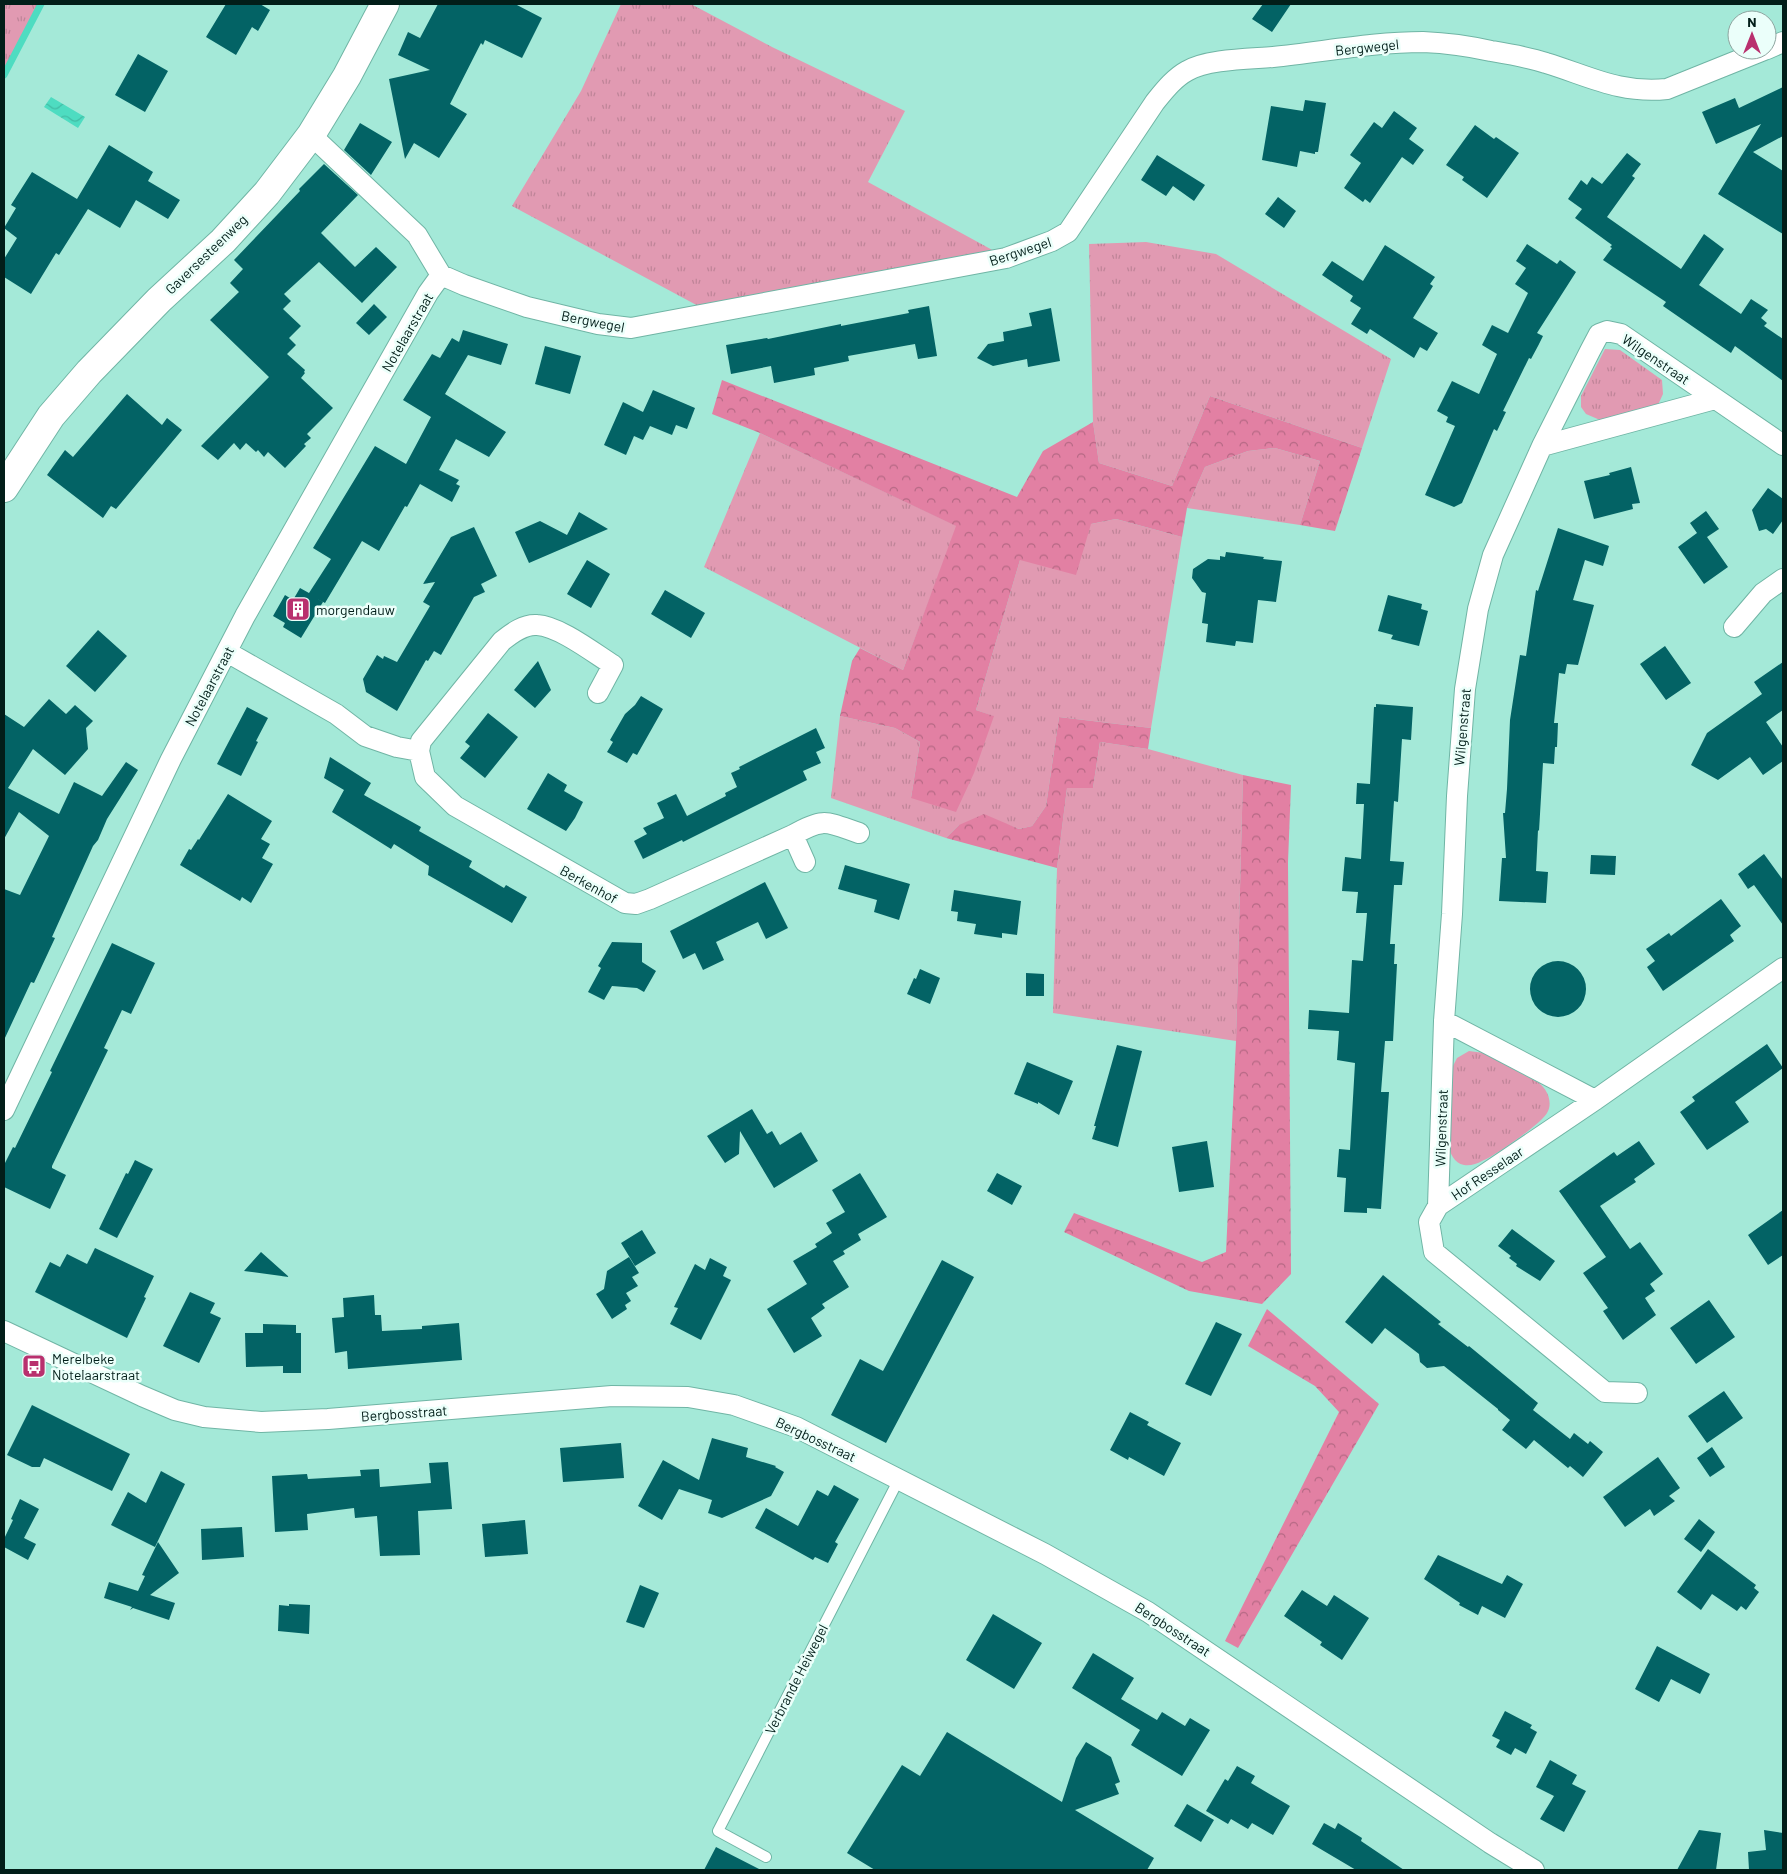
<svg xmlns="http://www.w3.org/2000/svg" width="1787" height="1874" font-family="Barlow,sans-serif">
  <defs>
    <pattern id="grass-tufts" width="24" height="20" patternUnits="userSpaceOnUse" patternTransform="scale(1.25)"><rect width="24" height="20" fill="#e19ab2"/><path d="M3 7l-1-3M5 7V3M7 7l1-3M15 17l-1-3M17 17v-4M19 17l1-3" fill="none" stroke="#bf8498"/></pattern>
    <pattern id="forest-crowns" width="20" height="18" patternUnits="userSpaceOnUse" patternTransform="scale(1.25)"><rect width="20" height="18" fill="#e280a3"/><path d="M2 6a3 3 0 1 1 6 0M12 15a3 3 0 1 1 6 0" fill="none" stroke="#b56884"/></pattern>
    <pattern id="water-waves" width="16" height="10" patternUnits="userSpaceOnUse" patternTransform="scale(1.25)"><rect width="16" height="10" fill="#4edcc1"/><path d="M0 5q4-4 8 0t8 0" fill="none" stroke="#42bca5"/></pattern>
  </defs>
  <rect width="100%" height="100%" fill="#a4e9d8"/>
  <path fill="url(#grass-tufts)" d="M4,4h37l-37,71z
    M621,4h70l81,43 133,64 -37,71 128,70 -294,56 -190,-102 69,-115z
    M1146,242l70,12 175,105 -29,89 -152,-52 -38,90 -73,-23 -6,-41 -4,-178z
    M1605,349l15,1 42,30 1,14 -6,13 -57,13 -14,-6 -5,-7v-11z
    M760,433l197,93 -54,144 -199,-103z
    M1275,448l45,13 -20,64 -113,-17 18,-41 43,-16z
    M1116,519l66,18 -31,191 -92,-11 -13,89 -14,20 -13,3 -13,-5 -47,1 -13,13 -115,-40 9,-82 55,12 25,14 -9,56 82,-82 -17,-6 44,-150 71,-36z
    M1100,742l48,7 95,26 -7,266 -183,-28 4,-145 10,-80h26z
    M1469,1051l15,2 55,30c9,7 14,20 8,30 -5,10 -53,44 -65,48 -5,3 -12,5 -18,4 -10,-2 -14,-12 -16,-20l5,-79 4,-8z"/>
  <path fill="url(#forest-crowns)" d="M722,380l295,117 26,-46 50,-29 6,41 73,23 38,-90 152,52 -27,83 -35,-6 20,-64 -45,-13 -27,3 -43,16 -18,41 -5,29 -66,-18 -25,5 -15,51 -56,-15 -44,150 18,6 -20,57 -18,39 -45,-14 9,-56 -25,-14 -55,-12 12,-55 8,-13 43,22 53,-144 -196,-93 -48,-19z
    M1059,717l92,11 -3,21 -48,-7 -7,46h-26l-10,80 -111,-30 13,-13 25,-11 35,15 13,-3 14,-20z
    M1243,775l48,10 -3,77 3,412 -29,30 -73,-13 -125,-59 10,-19 128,49 24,-10 10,-211z
    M1267,1309l112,95 -141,244 -13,-7 114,-229 -24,-26 -67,-40z"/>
  <path fill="url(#water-waves)" d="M51,97l34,20 -7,11 -34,-21z"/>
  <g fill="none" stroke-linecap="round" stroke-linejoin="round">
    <path stroke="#4edcc1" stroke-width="7" d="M4,75l37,-71"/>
  </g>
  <path fill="#036365" d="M226,4h34l10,6 -12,21 -6,-4 -16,28 -30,-18z
    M438,4h77l27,14 -20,40 -37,-18 -2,5 -2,-2 -31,61 17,10 -28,44 -25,-15 -9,16 -16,-80 41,-9 -32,-15 10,-23 12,6z
    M1263,4h28l-19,28 -20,-13z
    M138,54l30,17 -23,41 -30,-17z
    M1783,87v49l-30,16 30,19v63l-65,-40 43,-70 -45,20 -14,-32 33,-14 4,10z
    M1305,100l21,3 -8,49h-3v2l-15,-3 -3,16 -35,-7 9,-54 32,5z
    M1394,111l23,17 -8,11 15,11 -11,15 -11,-8 -32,46 -5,-4 -2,3 -19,-14 17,-25 -11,-8 24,-33 8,6z
    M360,123l32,19 -21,33 -27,-25z
    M1475,125l19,14 2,-2 23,16 -32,45 -25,-18 2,-3 -18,-12z
    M109,145l44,27 -5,9 32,19 -12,19 -32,-19 -16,28 -32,-19 -29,46 -3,-2 -25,41 -27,-17v-18l13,-21 -13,-10 12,-20 -5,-3 21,-33 45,27z
    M1627,153l14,11 -9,12 3,2 -28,39 74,52 23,-35 20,15 -25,36 42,29 10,-15 17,11 -7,8 6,5 -3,3 19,13v42l-48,-35 -4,7 -68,-47 3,-4 -63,-42 9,-12 -2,-1 2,-2 -37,-27 7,-9 -14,-10 13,-19 6,5 5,-8 10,7z
    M1157,155l48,30 -11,16 -21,-15 -7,10 -25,-16z
    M324,164l34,31 -37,38 34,34 21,-20 21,20 -35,36 -43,-41 -35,32 7,7 -8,8 18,17 -12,12 7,7 -9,9 18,16 -1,2 1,1 -4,5 32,30 -26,26 4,4 -7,6 2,2 -21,22 -17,-16 -4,5 -6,-7 -2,2 -10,-9 -6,7 -6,-7 -16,17 -17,-14 68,-69 -59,-57 29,-28 -9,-9 13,-14 -9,-9 66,-69 -1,-2z
    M1278,197l18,14 -12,17 -19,-14z
    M1527,244l30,20 3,-4 16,12 -39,61 6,3 -5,10 -7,13 -2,-1 -26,53 3,1 -9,19 -3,-2 -32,74 -8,4 -29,-12 30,-69 -9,-4 2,-5 -11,-6 15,-30 27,13 18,-40 -15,-9 10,-20 16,8 20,-40 -13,-9 11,-16 -10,-7z
    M1385,245l50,32 -5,7 3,2 -20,32 25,15 -11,18 -7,-4 -6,11 -44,-29 -3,5 -16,-10 10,-16 -11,-7 3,-5 -31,-21 10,-14 31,20z
    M374,304l13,13 -18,18 -13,-12z
    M929,306l8,50 -19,3 -3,-15 -67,12 1,5 -35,7 1,7 -41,8 -3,-17 -40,8 -5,-29 41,-7 1,1 73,-15v2l68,-13 -1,-3z
    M1051,308l9,53 -32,6 -1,-8 -34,7 -16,-8 11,-14 16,-3 -1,-9 29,-6 -3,-13z
    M463,330l45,14 -7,21 -33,-10 -23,39 61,38 -17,25 -33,-18 -17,31 20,10 -3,4 4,2 -8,16 -32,-18 -13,23 -2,-1 -26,45 -17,-10 -37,62 -9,-5 7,4 -22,36 -18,-11 2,-4 -12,-7 12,-21 8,5 7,-12 9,5 22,-34 -18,-11 62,-102 31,18 25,-47 -28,-17 29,-46 8,4 12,-20 7,4z
    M545,346l36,10 -11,38 -35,-10z
    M653,390l42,18 -8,21 -11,-4 -4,10 -22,-9 -7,14 -9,-4 -8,19 -22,-10 19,-43 20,10z
    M127,394l35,31 5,-7 15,12 -66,79 -5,-3 -8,12 -56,-43 18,-25 8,7z
    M1631,467l9,36 -8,1 1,5 -39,10 -10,-38 26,-6 -1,-2z
    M1768,488l15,11v21l-10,14 -7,-5 -7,2 -7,-21z
    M1706,511l13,18 -12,8 21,30 -24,17 -26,-37 19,-14 -7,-10z
    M579,512l29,17 -79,34 -14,-31 25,-11 27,14z
    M474,527l23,49 -16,8 4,8 -11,5 -33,58 -7,-4 -6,10 -2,-1 -29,51 -31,-19 -3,-13 14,-24 6,4 1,-3 13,6 33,-56 -7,-4 12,-20 -12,2 28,-47z
    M1558,528l51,18 -6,20 -18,-6 -12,40 21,5 -16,60 -11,-1 -2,10 -6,-1 -5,50h4l-1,24h-2l-1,17 -11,-1 -4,68 -1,-1 -2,41 12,1 -2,31 -47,-2 3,-43h4l-3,-45h2l2,-24 3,-69 10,-65 6,1 10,-66 2,1z
    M1226,552l38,5 -1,2 19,2 -6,41 -18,-2 -5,43 -17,-2 -1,5 -29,-4 2,-18 -6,-1 4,-30 -4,-1 -10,-14 1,-9 15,-10 12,1v-4l5,1z
    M587,560l23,14 -19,34 -24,-14z
    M665,590l40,23 -14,25 -40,-24z
    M1388,595l34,9 -1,5 7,2 -9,35 -28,-7 2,-4 -15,-4z
    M98,630l29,26 -32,36 -29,-26z
    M1665,646l26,37 -25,17 -26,-36z
    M538,661l13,29 -16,18 -21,-18z
    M1783,662v48l-17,12 17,25v14l-20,14 -13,-18 -32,23 -27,-15 16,-32 55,-39 -8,-12z
    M641,696l22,13 -26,46 -4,-2 -6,10 -20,-11 6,-10 -3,-2 15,-26 10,-9z
    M49,699l17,15 9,-9 18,16 -7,7 2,21 -23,26 -32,-26 -25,39 51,26 15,-32 28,14 24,-34 12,8 -31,49 -9,21 -5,6 -41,91 3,1 -21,45 -3,-1 -27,58v-151l16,6 29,-59 -30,-24 -15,27v-125l20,13z
    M1376,704l37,3 -2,33 -9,-1 -4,63 -4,-1 -4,60 14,1 -2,23h-8l-4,59h5l-1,20h3l-4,77h-8l-4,51h8l-8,117 -14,-1v5l-23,-1 2,-34 -9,-1 2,-28 11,1 5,-87 -18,-3 2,-29 -31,-2 1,-19 40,3 3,-53 11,1 4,-48h-11l2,-21 -16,-1 3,-34 16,2 3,-55h-8l1,-21 13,1 4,-77h2z
    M247,707l21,11 -12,23 2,1 -17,34 -24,-12z
    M488,713l30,24 -33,41 -25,-20 10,-12 -5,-4z
    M816,728l9,20 -9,4 5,11 -18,8 4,9 -124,62 -1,-2 -39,19 -9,-18 13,-7 -4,-6 21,-10 -7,-15 19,-9 11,22 39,-20 -1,-3 12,-6 -6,-14 9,-4 -1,-2z
    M330,757l41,26 -7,12 57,32 -2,4 53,30 -3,6 35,21 2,-3 21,12 -15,26 -84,-48 1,-9 -35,-22 -3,5 -59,-37 12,-22 -20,-12z
    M548,773l19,12 -3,6 19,11 -8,16 -9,13 -39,-22z
    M228,794l44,27 -11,18 9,5 -8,14 11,6 -22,39 -9,-6 -2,4 -60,-36 9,-16 2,1 7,-11 1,1z
    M1764,854l19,26v45l-29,-40 -6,4 -10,-15z
    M1591,855l25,1 -1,19 -25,-1z
    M845,865l65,19 -11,36 -25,-8 3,-12 -39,-11z
    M765,882l23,46 -22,11 -8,-17 -42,20 8,18 -21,10 -8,-17 -12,6 -13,-28z
    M954,890l67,11 -4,34 -15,-2v5l-28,-4 2,-10 -19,-3 1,-9 -7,-1z
    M1721,899l20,27 -11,9 4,6 -71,50 -16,-24 8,-6 -9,-12 23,-16 2,3z
    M612,942l30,1v19l14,9 -12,21 -7,-4 -25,-2 -8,14 -16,-8 13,-24 -3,-2z
    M112,943l43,20 -24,51 -9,-4 -18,38 4,2 -56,116v2l14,7 -16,34 -46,-22v-22l9,-18 2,1 37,-76 -2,-1z
    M1530 989a28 28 0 1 1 56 0a28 28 0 1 1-56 0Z
    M920,969l20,9 -10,26 -23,-10 7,-16 2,1z
    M1026,973l18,1v22h-18z
    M1767,1044l16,24 -48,34 14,20 -42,28 -27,-38 15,-11 -3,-4z
    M1117,1045l25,6 -24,96 -26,-8 4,-13h-2z
    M1027,1062l46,19 -14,34 -21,-13v2l-24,-10z
    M752,1109l15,25 5,-3 8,14 21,-13 17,29 -44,27 -34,-57 -1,23 -14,9 -18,-27z
    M1207,1141l7,46 -35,5 -7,-45z
    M1639,1141l16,23 -21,15 2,3 -36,24 30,43 10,-7 23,32 -13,10 5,7 -10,7 11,17 -33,25 -20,-29 5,-3 -25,-35 23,-16 -47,-66 55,-39 3,4z
    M135,1160l18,9 -36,69 -18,-9 27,-56 2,1z
    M860,1173l27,44 -29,17 3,6 -18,11 2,3 -12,7 16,26 -27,17 3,4 -14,10 11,18 -28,17 -27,-44 40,-25 -14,-23 24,-14 -2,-3 17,-11 -6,-10 19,-11 -13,-22z
    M997,1173l25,13 -10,19 -25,-14z
    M1783,1210v45l-15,10 -20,-30z
    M1512,1229l43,32 -15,20 -24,-15 1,-2 -8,-6 2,-2 -13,-10z
    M642,1230l14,23 -21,13 -14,-23z
    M95,1248l59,28 -10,21 2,1 -19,40 -92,-46 15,-30 10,5 7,-13 20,10z
    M261,1252l28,25 -45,-6z
    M629,1257l10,16 -7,4 6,9 -12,7 5,8 -6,4 2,4 -15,10 -16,-25 8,-5 3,-18z
    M710,1258l17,9 -4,9 8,4 -30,60 -31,-16 8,-16 -4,-1 21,-43 10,6z
    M942,1260l32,17 -88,166 -55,-28 29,-56 23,12z
    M1383,1275l58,47 -3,2 30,23 1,-1 69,57 -5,7 37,29 4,-6 14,11 2,-3 13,11 -20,25 -13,-11 -2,2 -34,-28 -8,9 -24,-19 8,-10 -12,-10v-1l-54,-43 -17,2 -7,-6 -1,-8 -34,-26 -13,16 -27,-22z
    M190,1292l25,11 -5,10 11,5 -22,45 -36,-17z
    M374,1295l1,20h6l1,16 40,-2v-3l37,-3 3,37 -114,9 -1,-18 -12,2 -3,-35 12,-1 -1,-19z
    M1709,1300l26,37 -39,27 -26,-36z
    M1216,1322l26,12 -31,62 -26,-12z
    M263,1324l33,1v8h5v40h-18v-7l-37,1 -1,-34h18z
    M1724,1391l19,27 -36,25 -19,-27z
    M32,1405l98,49 -18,37 -68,-33 -4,9h-8l-25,-12z
    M1130,1412l19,10 -2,3 34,18 -17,33 -35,-19 -1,3 -18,-10z
    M712,1438l36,10 -2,9 30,9 -1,1 9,5 -13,24 -49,22 -14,-5 4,-13 -33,-11 -17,31 -24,-14 25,-46 36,20z
    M621,1443l3,35 -61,4 -3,-34z
    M1712,1447l13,20 -15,10 -13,-19z
    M1658,1457l22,31 -11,8 6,5 -21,15 -4,-7 -25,18 -22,-30z
    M448,1462l4,47 -34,2 2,44 -40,1 -3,-40 -22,2 -1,-10 -47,6 1,16 -33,2 -3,-56 35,-2 1,5 53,-3 -1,-6 19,-1 1,18 51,-4 -2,-20z
    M161,1471l24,13 -30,63 -44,-22 17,-33 18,11z
    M834,1485l25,14 -24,43 3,2 -10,19 -13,-6 -2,3 -58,-32 11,-20 32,18 19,-36 11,6z
    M20,1499l19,10 -15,29 12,6 -8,16 -24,-13v-8l9,-19 -2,-1z
    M1699,1519l16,13 -14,20 -17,-13z
    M525,1520l3,34 -43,3 -3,-33z
    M242,1527l2,30 -42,3 -1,-31z
    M158,1542l21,31 -29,22 25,8 -6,17 -36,-12 -3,2 2,-3 -28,-9 5,-16 29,9 7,-15 -3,-1z
    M1708,1549l48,36 -2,3 5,4 -13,18 -5,-4 -4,5 -25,-17 -11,16 -24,-18z
    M1438,1555l64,29 5,-9 16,9 -18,34 -23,-12 -4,9 -19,-10 1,-2 -36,-24z
    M640,1585l19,8 -15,35 -18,-6z
    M1302,1590l25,16 7,-11 35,23 -27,42 -22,-15 2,-3 -38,-26z
    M289,1604l21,1 -1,29 -31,-3 1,-26 10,1z
    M993,1614l49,29 -28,46 -48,-29z
    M1657,1646l53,28 -10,20 -29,-15 -12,23 -24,-13z
    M1093,1653l41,25 -13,21 36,21 5,-8 23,14 5,-8 20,12 -28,46 -51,-31 9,-15 -68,-42z
    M1505,1711l27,14 -2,3 7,4 -11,22 -11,-6 -4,7 -15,-8 4,-7 -8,-4z
    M947,1732l115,70 14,-44 10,-16 25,15 9,25 -5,2 4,10 -44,16 79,48 -7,12h-272l-28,-17 55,-88 18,11z
    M1550,1760l27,15 -5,9 14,7 -22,41 -24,-13 14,-23 -18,-9z
    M1237,1766l18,10 -4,7 39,23 -17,29 -21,-12 -4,6 -17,-10 -3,5 -22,-13 19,-32 3,2z
    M1187,1804l27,16 -13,22 -27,-16z
    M1324,1823l11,6 3,-6 24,15 -1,3 43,29h-48l-44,-26z
    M1699,1830l22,3 -5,37h-39z
    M1764,1830l19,3v37h-34l-1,-18 18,-2z
    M716,1847l45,23h-57z"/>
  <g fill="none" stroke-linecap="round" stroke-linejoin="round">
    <g stroke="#70b5a5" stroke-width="12">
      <path id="lane" d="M766,1857l-48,-26 181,-352"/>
    </g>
    <g stroke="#70b5a5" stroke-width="22">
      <path id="street" d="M1767,49l16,-7
        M311,135l106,100 24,40 23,10 63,22 71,17 33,4 375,-70 46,-17 16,-9 87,-130c9,-11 19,-24 32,-31 20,-12 62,-12 86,-14 50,-5 100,-15 150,-15 23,1 46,4 68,9 18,3 37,6 55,12 43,13 74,31 121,26l97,-39
        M1542,446l173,-47
        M1734,627l29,-34 20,-14
        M227,652l109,62 29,22 32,11 22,4
        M598,693l15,-28c-19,-12 -54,-39 -76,-40 -13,-1 -25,8 -35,16l-81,100 -2,10 6,26 30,29 170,97 11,1 14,-5 143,-64c31,-18 34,-13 66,-2
        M793,835l12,27
        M1444,1021l151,79
        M4,1110l167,-351 74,-143 183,-323 13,-18
        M1438,1206l6,-185 8,-107 5,-118 8,-107 13,-80 15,-54 49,-109 48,-95 9,-17 8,-3 14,3 162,111
        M4,1331l138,65 33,14 29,7 57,5 67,-3 284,-23 76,1 46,8 62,22 249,127 103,58 342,231 44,27
        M1637,1393l-32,-1 -171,-140 -5,-30 9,-16 157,-106 188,-132"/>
    </g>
    <g stroke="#70b5a5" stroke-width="30">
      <path id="secondary" d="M4,488l47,-72 38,-44 70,-72 64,-59 44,-48 44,-58 36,-59 38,-72"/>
    </g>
    <use href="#lane" stroke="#fff" stroke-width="10"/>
    <use href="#street" stroke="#fff" stroke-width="20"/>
    <use href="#secondary" stroke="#fff" stroke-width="28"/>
  </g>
  <defs>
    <g id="building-square" transform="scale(1.25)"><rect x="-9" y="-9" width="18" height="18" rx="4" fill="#b9306e" stroke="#ebfffa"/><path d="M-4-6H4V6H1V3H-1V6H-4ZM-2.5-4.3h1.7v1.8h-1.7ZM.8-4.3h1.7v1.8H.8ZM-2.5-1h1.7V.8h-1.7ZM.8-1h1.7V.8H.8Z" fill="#fff"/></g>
    <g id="bus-square" transform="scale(1.25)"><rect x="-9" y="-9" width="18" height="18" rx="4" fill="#b9306e" stroke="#ebfffa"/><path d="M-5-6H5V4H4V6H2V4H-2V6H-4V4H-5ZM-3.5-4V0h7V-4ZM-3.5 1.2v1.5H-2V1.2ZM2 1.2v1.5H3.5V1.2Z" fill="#fff"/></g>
  </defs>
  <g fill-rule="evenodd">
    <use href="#building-square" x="298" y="609"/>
    <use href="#bus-square" x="34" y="1366"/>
  </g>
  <g text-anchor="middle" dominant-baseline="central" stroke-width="5" stroke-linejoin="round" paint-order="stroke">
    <g font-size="14" fill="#021e19" stroke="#ebfffa">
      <text transform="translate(1367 47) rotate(-6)">Bergwegel</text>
      <text transform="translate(1020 251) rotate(-18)">Bergwegel</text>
      <text transform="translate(206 254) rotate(-44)">Gaversesteenweg</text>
      <text transform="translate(593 321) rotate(11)">Bergwegel</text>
      <text transform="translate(407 332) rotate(-60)">Notelaarstraat</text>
      <text transform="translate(1656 359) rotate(34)">Wilgenstraat</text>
      <text transform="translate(209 686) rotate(-62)">Notelaarstraat</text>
      <text transform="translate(1462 727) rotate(-85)">Wilgenstraat</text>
      <text transform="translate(589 884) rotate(29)">Berkenhof</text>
      <text transform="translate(1441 1128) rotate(-88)">Wilgenstraat</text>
      <text transform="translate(1487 1173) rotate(-34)">Hof Resselaar</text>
      <text transform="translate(404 1413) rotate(-4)">Bergbosstraat</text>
      <text transform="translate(816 1439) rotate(25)">Bergbosstraat</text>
      <text transform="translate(1173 1629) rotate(33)">Bergbosstraat</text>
      <text transform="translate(796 1679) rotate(-63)">Verbrande Heiwegel</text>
    </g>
    <g font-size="14" fill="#021e19" stroke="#ebfffa" text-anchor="start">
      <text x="316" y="609">morgendauw</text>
      <text x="52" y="1358">Merelbeke<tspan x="52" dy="16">Notelaarstraat</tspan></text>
    </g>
  </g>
  <rect width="1787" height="1874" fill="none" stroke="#021e19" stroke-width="10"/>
  <g transform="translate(1752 35)"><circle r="24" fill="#ebfffa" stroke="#8ea5a0"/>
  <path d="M0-4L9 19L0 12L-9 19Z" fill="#b9306e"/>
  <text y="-8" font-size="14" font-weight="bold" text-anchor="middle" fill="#021e19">N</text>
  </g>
</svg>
